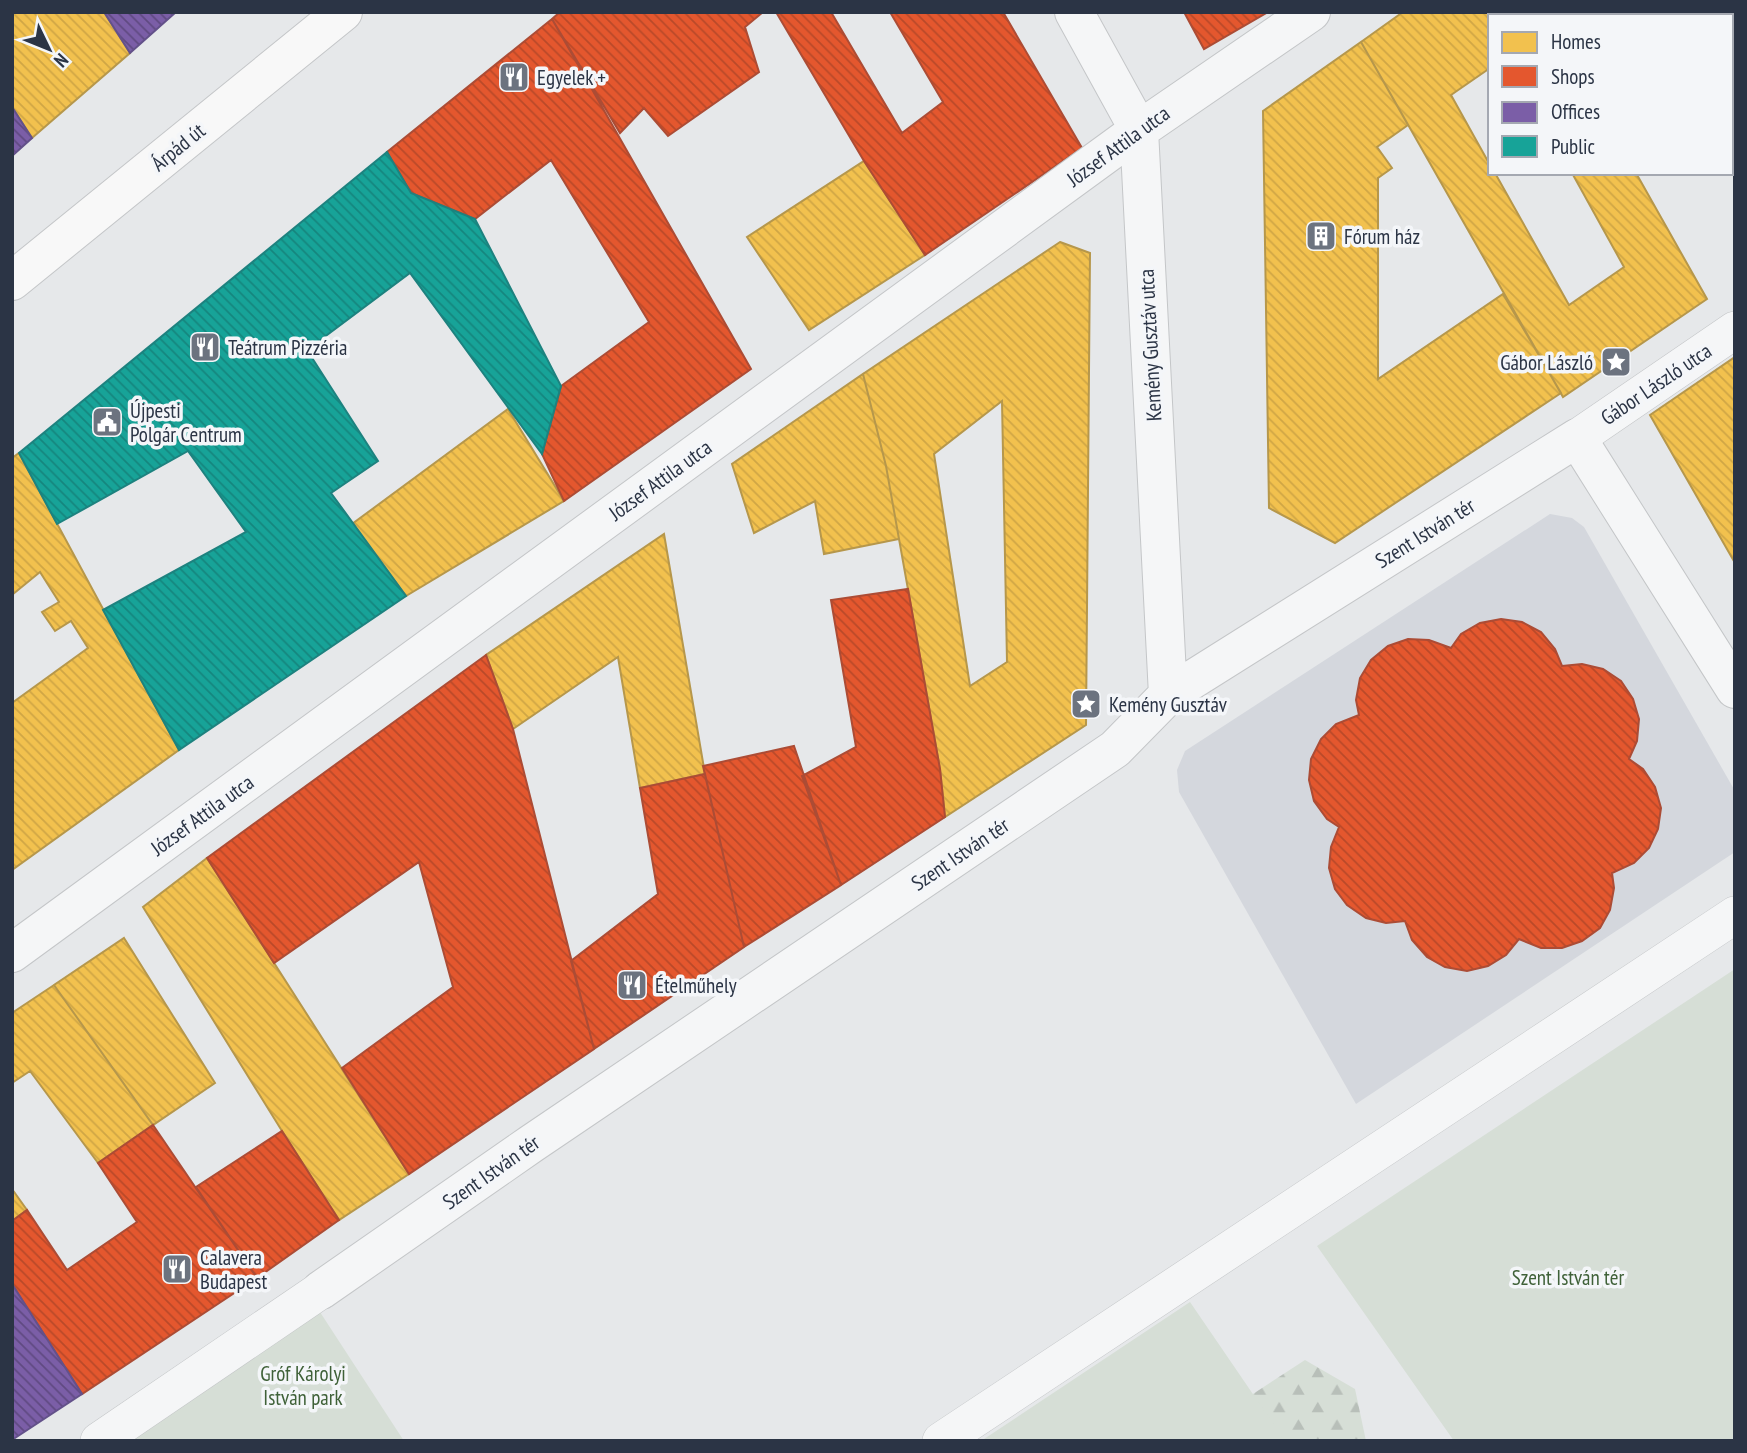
<svg xmlns="http://www.w3.org/2000/svg" width="1747" height="1453" font-family="'PT Sans Narrow',sans-serif">
  <defs>
    <pattern id="forest-firs" width="22" height="20" patternUnits="userSpaceOnUse" patternTransform="scale(1.75)"><rect width="22" height="20" fill="#d6ded6"/><path d="M5 1l3.5 6h-7zM16 11l3.5 6h-7z" fill="#b8bfb9"/></pattern>
    <pattern id="homes-back-hatch" width="6" height="6" patternUnits="userSpaceOnUse" patternTransform="scale(1.75)"><rect width="6" height="6" fill="#f2c14e"/><path d="M-1 5l2 2M0 0l6 6M5-1l2 2" fill="none" stroke="#d0a645"/></pattern>
    <pattern id="shops-back-hatch" width="6" height="6" patternUnits="userSpaceOnUse" patternTransform="scale(1.75)"><rect width="6" height="6" fill="#e4572e"/><path d="M-1 5l2 2M0 0l6 6M5-1l2 2" fill="none" stroke="#b94929"/></pattern>
    <pattern id="offices-back-hatch" width="6" height="6" patternUnits="userSpaceOnUse" patternTransform="scale(1.75)"><rect width="6" height="6" fill="#7b5ea7"/><path d="M-1 5l2 2M0 0l6 6M5-1l2 2" fill="none" stroke="#604a82"/></pattern>
    <pattern id="public-back-hatch" width="6" height="6" patternUnits="userSpaceOnUse" patternTransform="scale(1.75)"><rect width="6" height="6" fill="#17a398"/><path d="M-1 5l2 2M0 0l6 6M5-1l2 2" fill="none" stroke="#15867e"/></pattern>
  </defs>
  <rect width="100%" height="100%" fill="#e6e8ea"/>
  <path fill="#d4d7dd" d="M1550,514l22,4 12,9 151,264v61l-379,252 -177,-312 -2,-22 8,-19z"/>
  <path fill="url(#forest-firs)" d="M1305,1360l50,29 11,52h-176l14,-15z"/>
  <path fill="#d6ded6" d="M1735,969v472h-281l-137,-195z
    M1190,1302l95,139h-304z
    M318,1309l86,132h-285z"/>
  <path fill="url(#homes-back-hatch)" stroke="#b6974b" stroke-width="2" fill-rule="evenodd" d="M12,12h92l26,41 -98,85 -20,-31z
    M1403,12h143l1,4h-57v52l-39,27 39,70v8h5l74,132 55,-38 -52,-94h64l71,126 -144,98 -202,-355z
    M1546,12h43l-5,4h-37z
    M1361,42l47,83 -31,22 15,21 -14,10v201l125,-85 58,99 -226,150 -66,-35 -6,-397z
    M864,161l61,94 -116,75 -62,-93z
    M1060,242l30,11 -4,472 -141,92 -5,-48 -54,-303 -23,-92zM1002,401l5,261 -37,24 -36,-232z
    M1735,357v206l-85,-148z
    M863,374l23,92 13,73 -75,15 -9,-53 -61,32 -22,-69z
    M508,409l56,92 -158,95 -54,-72z
    M19,453l160,297 -167,120v-167l76,-55 -17,-27 -16,10 -13,-19 17,-10 -19,-30 -28,23v-137z
    M664,534l41,240 -65,14 -22,-131 -105,72 -27,-74z
    M207,858l202,316 -70,46 -57,-89 -139,-224z
    M124,938l91,145 -62,42 -99,-140z
    M54,985l99,140 -55,38 -68,-92 -18,12v-70z
    M12,1189l15,21 -15,11z"/>
  <path fill="url(#shops-back-hatch)" stroke="#ac4c35" stroke-width="2" d="M560,12h203l-18,15 14,45 -91,64 -24,-28 -24,25 -68,-114z
    M776,12h55l71,121 41,-31 -53,-90h113l79,136 -157,107 -61,-94z
    M1184,12h84l-64,37z
    M552,19l199,350 -187,132 -22,-47 19,-68 88,-64 -98,-162 -76,59 -64,-26 -24,-41z
    M908,589l32,180 5,48 -104,68 -39,-109 54,-29 -25,-147z
    M1501,619l21,3 19,10 14,17 7,17 20,-2 21,5 18,12 12,18 6,20 -2,22 -8,18 14,10 12,18 6,21 -3,21 -9,19 -15,15 -22,10 2,15 -4,22 -10,18 -18,13 -20,7h-21l-22,-9 -13,16 -18,11 -21,5 -22,-4 -18,-10 -15,-17 -7,-19 -19,2 -20,-5 -19,-13 -12,-16 -6,-21 2,-21 8,-20 -12,-8 -13,-18 -5,-21 2,-21 10,-20 15,-15 23,-9 -3,-15 4,-22 11,-18 17,-14 20,-7 21,1 22,8 10,-14 19,-11z
    M486,655l27,74 81,320 -185,125 -67,-106 111,-81 -34,-125 -145,101 -67,-105z
    M794,746l47,139 -97,62 -41,-181z
    M705,774l39,173 -150,102 -23,-88 87,-67 -18,-106z
    M153,1125l104,153 -175,116 -70,-110v-63l15,-11 40,60 70,-48 -39,-59z
    M282,1131l57,89 -82,58 -61,-91z"/>
  <path fill="url(#offices-back-hatch)" stroke="#63518a" stroke-width="2" d="M104,12h72l-46,41z
    M12,107l20,31 -20,18z
    M12,1284l70,110 -70,46z"/>
  <path fill="url(#public-back-hatch)" stroke="#1d827f" stroke-width="2" d="M387,152l24,41 64,26 86,167 -19,68 -132,-181 -103,77 71,111 -47,32 75,103 -227,154 -76,-140 143,-78 -58,-81 -131,73 -38,-71z"/>
  <g fill="none" stroke-linecap="round" stroke-linejoin="round">
    <g stroke="#c4c6c8" stroke-width="38">
      <path id="pedestrian" d="M1577,438l158,-108
        M99,1441l222,-151
        M941,1441l794,-526"/>
    </g>
    <g stroke="#c4c6c8" stroke-width="40">
      <path id="minor" d="M1074,12l65,118 29,565
        M12,953l1127,-823 172,-118
        M321,1290l210,-146 584,-395 53,-54 409,-257 158,251"/>
    </g>
    <g stroke="#c4c6c8" stroke-width="40">
      <path id="secondary" d="M12,281l331,-269"/>
    </g>
    <use href="#pedestrian" stroke="#f5f6f7" stroke-width="37"/>
    <use href="#minor" stroke="#f5f6f7" stroke-width="38"/>
    <use href="#secondary" stroke="#f8f8f8" stroke-width="38"/>
  </g>
  <defs>
    <g id="restaurant-square" transform="scale(1.575)"><rect x="-9" y="-9" width="18" height="18" rx="4" fill="#6c737f" stroke="#f4f6f9"/><path d="M-5-6h1v4h1v-4h1v4h1v-4h1v5L-1.5 .5V6h-2V.5L-5-1ZM5-6V6H3V1.5H1.5Q1.5-4 5-6Z" fill="#fff"/></g>
    <g id="building-square" transform="scale(1.575)"><rect x="-9" y="-9" width="18" height="18" rx="4" fill="#6c737f" stroke="#f4f6f9"/><path d="M-4-6H4V6H1V3H-1V6H-4ZM-2.5-4.3h1.7v1.8h-1.7ZM.8-4.3h1.7v1.8H.8ZM-2.5-1h1.7V.8h-1.7ZM.8-1h1.7V.8H.8Z" fill="#fff"/></g>
    <g id="sight-square" transform="scale(1.575)"><rect x="-9" y="-9" width="18" height="18" rx="4" fill="#6c737f" stroke="#f4f6f9"/><path d="M0-6L1.8-2.2L6-1.7L2.9 1.2L3.7 5.4L0 3.3L-3.7 5.4L-2.9 1.2L-6-1.7L-1.8-2.2Z" fill="#fff"/></g>
    <g id="civic-square" transform="scale(1.575)"><rect x="-9" y="-9" width="18" height="18" rx="4" fill="#6c737f" stroke="#f4f6f9"/><path d="M-.6-6.5H3V-4.5H.6V-3L4-1V1h2V6H-6V1h2V-1L-.6-3ZM-1.2 2.5V6h2.4V2.5Z" fill="#fff"/></g>
  </defs>
  <g fill-rule="evenodd">
    <use href="#restaurant-square" x="514" y="77"/>
    <use href="#building-square" x="1321" y="236"/>
    <use href="#restaurant-square" x="205" y="347"/>
    <use href="#sight-square" x="1616" y="362"/>
    <use href="#civic-square" x="107" y="422"/>
    <use href="#sight-square" x="1086" y="704"/>
    <use href="#restaurant-square" x="632" y="985"/>
    <use href="#restaurant-square" x="177" y="1269"/>
  </g>
  <g text-anchor="middle" dominant-baseline="central" stroke-width="7" stroke-linejoin="round" paint-order="stroke">
    <g font-size="21" fill="#2b3445" stroke="#f4f6f9" text-anchor="start">
      <text x="537" y="77">Egyelek +</text>
      <text x="1344" y="236">Fórum ház</text>
      <text x="228" y="347">Teátrum Pizzéria</text>
      <text x="1593" y="362" text-anchor="end">Gábor László</text>
      <text x="130" y="410">Újpesti<tspan x="130" dy="24">Polgár Centrum</tspan></text>
      <text x="1109" y="704">Kemény Gusztáv</text>
      <text x="655" y="985">Ételműhely</text>
      <text x="200" y="1257">Calavera<tspan x="200" dy="24">Budapest</tspan></text>
    </g>
    <g font-size="21" fill="#2b3445" stroke="#f4f6f9">
      <text transform="translate(1118 146) rotate(-36)">József Attila utca</text>
      <text transform="translate(178 147) rotate(-39)">Árpád út</text>
      <text transform="translate(1150 345) rotate(-93)">Kemény Gusztáv utca</text>
      <text transform="translate(1656 384) rotate(-34)">Gábor László utca</text>
      <text transform="translate(660 480) rotate(-36)">József Attila utca</text>
      <text transform="translate(1425 533) rotate(-32)">Szent István tér</text>
      <text transform="translate(202 815) rotate(-36)">József Attila utca</text>
      <text transform="translate(960 854) rotate(-34)">Szent István tér</text>
      <text transform="translate(491 1172) rotate(-35)">Szent István tér</text>
    </g>
    <g font-size="21" fill="#3f6138" stroke="#f4f6f9">
      <text x="1568" y="1277">Szent István tér</text>
      <text x="303" y="1373">Gróf Károlyi<tspan x="303" dy="24">István park</tspan></text>
    </g>
  </g>
  <rect width="1747" height="1453" fill="none" stroke="#2b3445" stroke-width="28"/>
  <rect x="1488" y="14" width="245" height="161" fill="#f4f6f9" stroke="#a4a8b1" stroke-width="2"/>
  <rect x="1502" y="32" width="35" height="21" fill="#f2c14e" stroke="#a4a8b1" stroke-width="2"/>
  <text x="1551" y="49" font-size="21" fill="#2b3445">Homes</text>
  <rect x="1502" y="66" width="35" height="21" fill="#e4572e" stroke="#a4a8b1" stroke-width="2"/>
  <text x="1551" y="84" font-size="21" fill="#2b3445">Shops</text>
  <rect x="1502" y="102" width="35" height="21" fill="#7b5ea7" stroke="#a4a8b1" stroke-width="2"/>
  <text x="1551" y="119" font-size="21" fill="#2b3445">Offices</text>
  <rect x="1502" y="136" width="35" height="21" fill="#17a398" stroke="#a4a8b1" stroke-width="2"/>
  <text x="1551" y="154" font-size="21" fill="#2b3445">Public</text>
  <g transform="translate(49 49) rotate(133)" stroke="#f4f6f9" stroke-width="5" paint-order="stroke">
  <path d="M0-5L12 26L0 18L-12 26Z" fill="#2b3445"/>
  <text y="-10" font-size="19" font-weight="bold" text-anchor="middle" fill="#2b3445">N</text>
  </g>
</svg>
